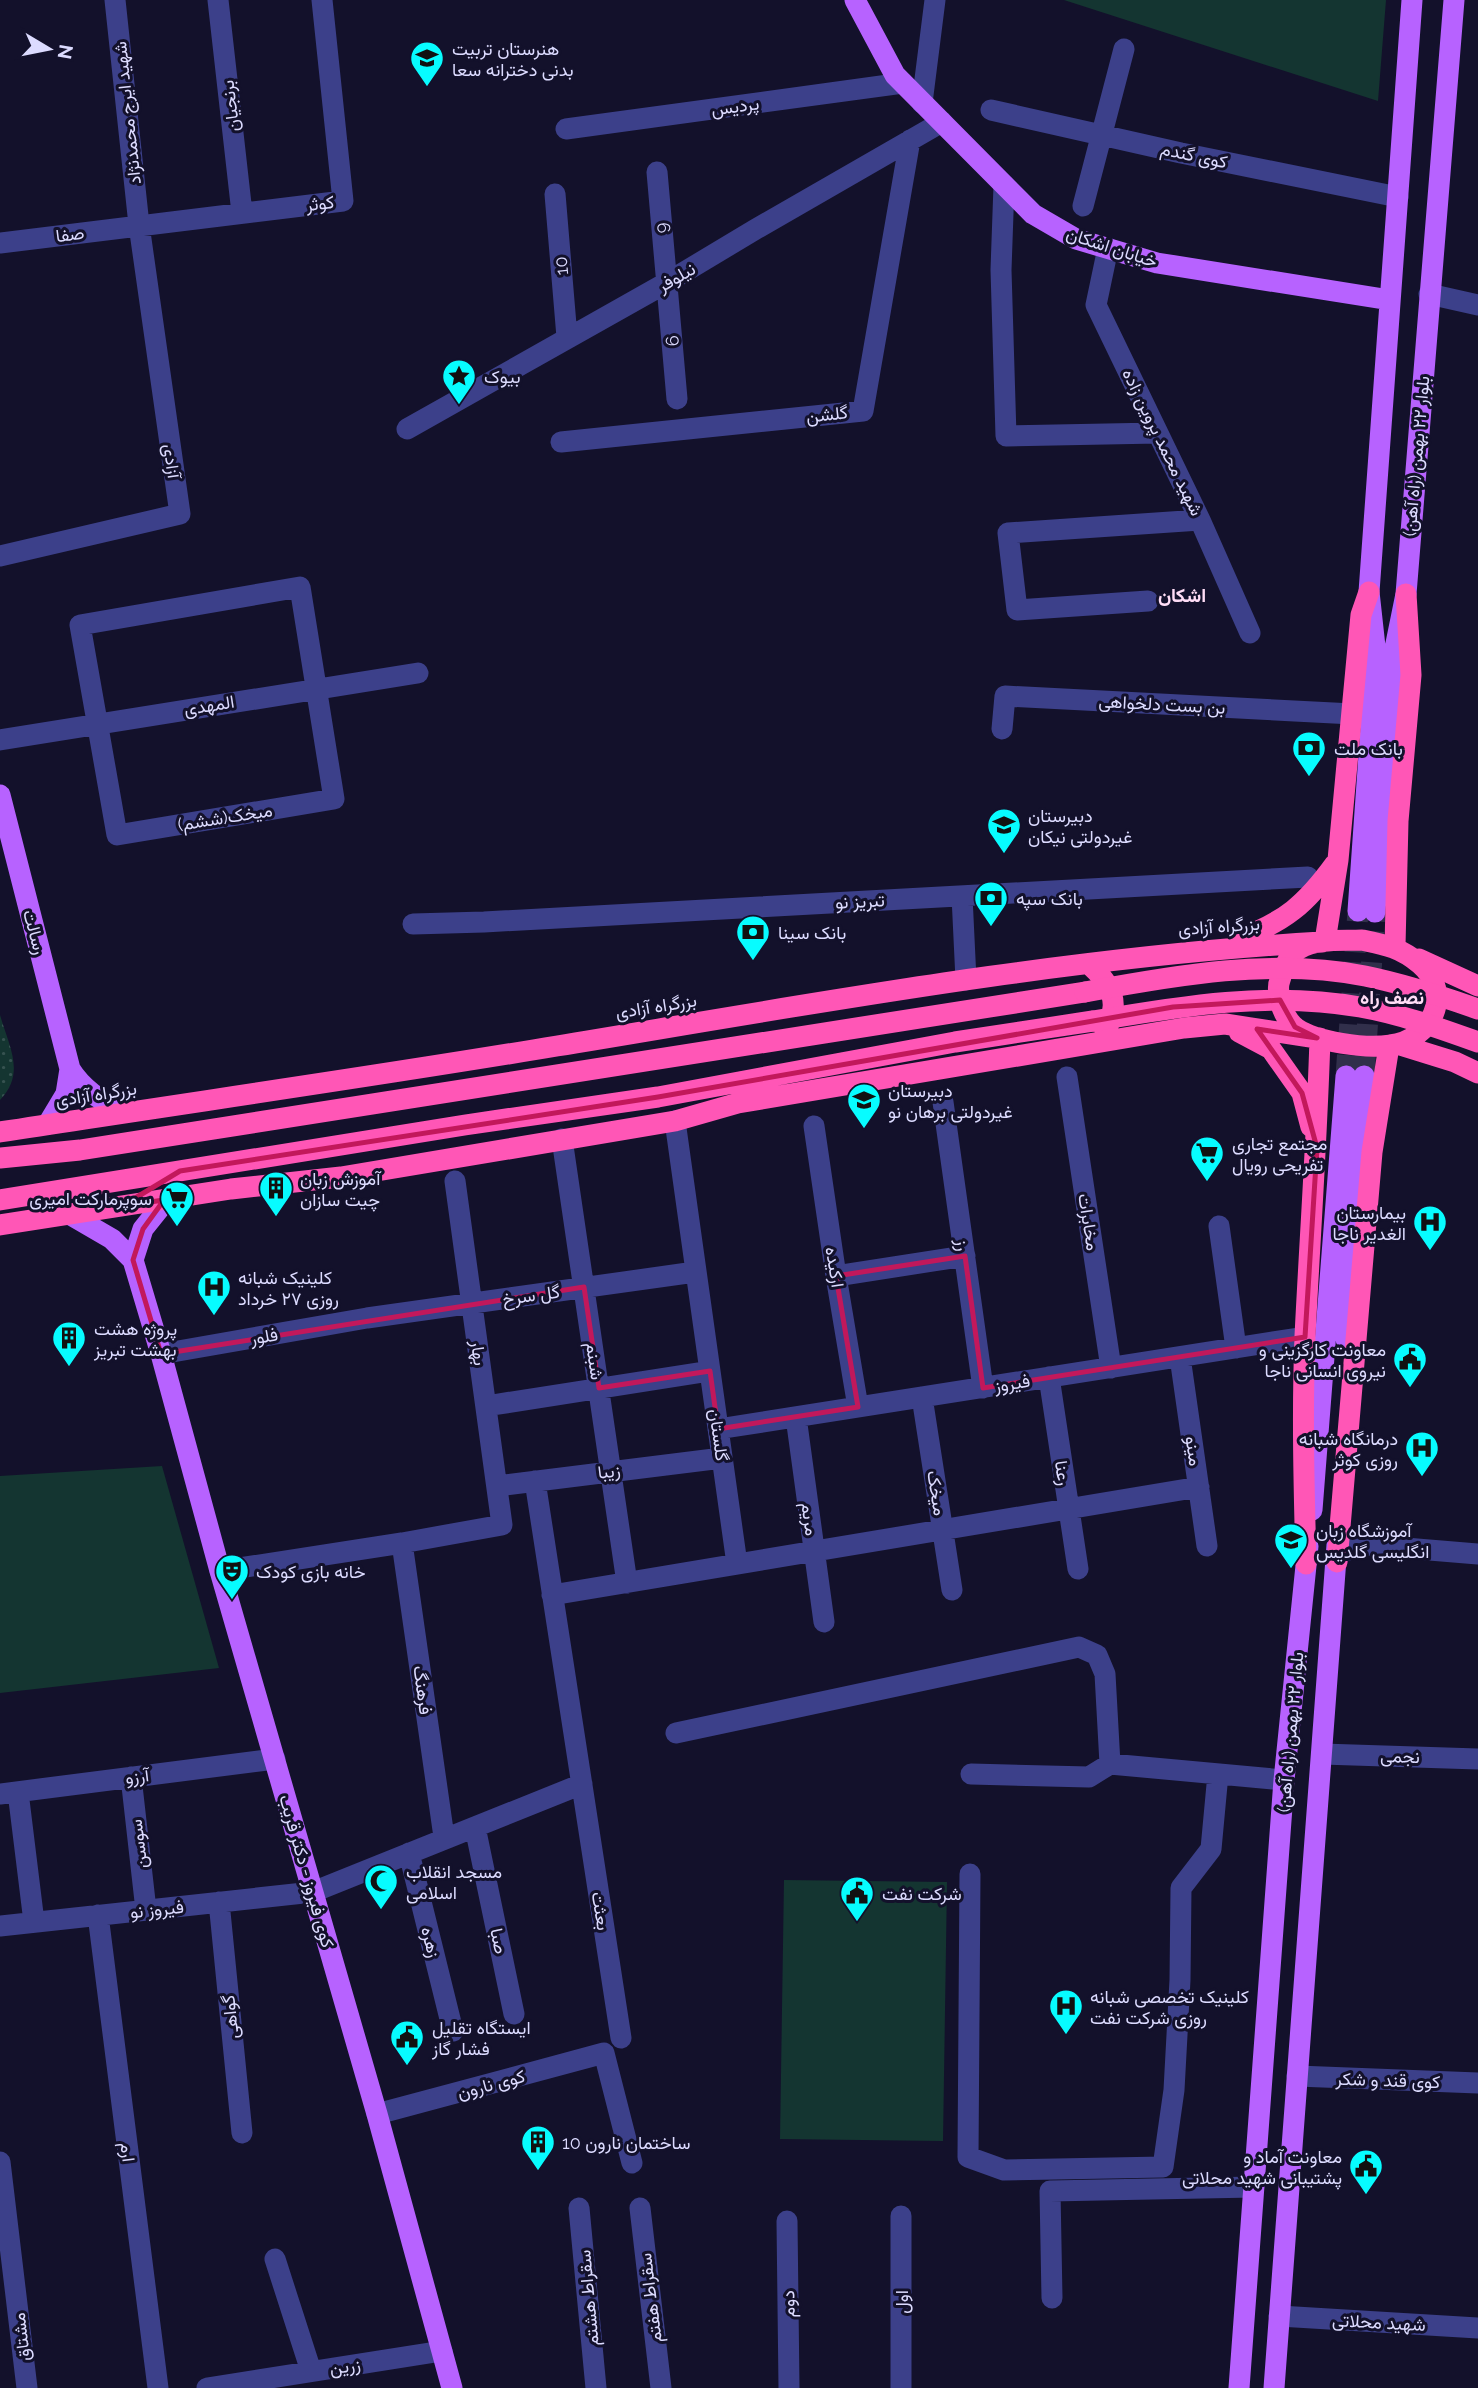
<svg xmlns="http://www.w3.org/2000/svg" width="1478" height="2388" font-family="Raleway,Vazirmatn,sans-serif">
  <defs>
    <pattern id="grass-dots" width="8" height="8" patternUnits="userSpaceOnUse" patternTransform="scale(1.75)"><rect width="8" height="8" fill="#143531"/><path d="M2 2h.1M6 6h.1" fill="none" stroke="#365250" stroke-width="1.8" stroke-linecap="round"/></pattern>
  </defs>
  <rect width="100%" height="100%" fill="#13112b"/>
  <path fill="url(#grass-dots)" d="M0,1015c9,32 26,58 0,85z"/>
  <path fill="#143531" d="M1064,0h322l-8,101z
    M162,1466l57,202 -219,25v-217z
    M784,1880l163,2 -4,259 -163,-2z"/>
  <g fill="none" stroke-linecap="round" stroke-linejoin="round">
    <path stroke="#312f4b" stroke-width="21" stroke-dasharray="21 10" stroke-linecap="butt" d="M1346,1076l12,-165
      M1364,1076l11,-164"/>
    <path stroke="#3c408a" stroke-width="21" d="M218,0l24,213
      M922,103l13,-103
      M991,110l190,43 217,44
      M566,129l337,-46
      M657,172l20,227
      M1004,185l-3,85 5,166 152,-3
      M555,194l12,143
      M1083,206l41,-157
      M0,243l343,-42 -21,-201
      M1108,248l-12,57 104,215 50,113
      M1429,294l49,11
      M407,429l259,-146 90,-54 186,-107
      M561,442l302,-31 47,-271
      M0,556l180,-42 -41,-289 -24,-225
      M300,587l34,212 -217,36 -37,-210z
      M1148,601l-131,9 -9,-77 192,-13
      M1002,729l3,-33 348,18
      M0,740l418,-67
      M962,896l4,84
      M413,924l71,-2 824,-45
      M1067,1077l44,291
      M943,1102l40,286
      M675,1121l62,443
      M814,1126l22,150 22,131
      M562,1139l65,444
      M1219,1226l17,122
      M836,1276l129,-20
      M161,1354l206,-36 328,-46
      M1180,1357l27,189
      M1049,1377l29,192
      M922,1397l30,193
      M486,1406l224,-35
      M796,1417l28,205
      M718,1429l587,-92
      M535,1481l86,557
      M497,1486l225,-28
      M402,1543l42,294
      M1337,1553l32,-8 109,9
      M220,1571l182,-28 100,-18 -47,-344
      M552,1595l647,-108
      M676,1733l403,-86 18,8 8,19 5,90
      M1322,1754l156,5
      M971,1774l118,3 21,-13 174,16
      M131,1777l15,133
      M18,1792l16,130
      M0,1794l275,-35
      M475,1827l39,187
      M409,1853l44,178
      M970,1874l-2,283 36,13 159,-3 11,-77 6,-110 1,-92 30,-39 7,-75
      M219,1902l23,231
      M98,1915l60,473
      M0,1926l313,-34 269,-108
      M1297,2076l181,7
      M377,2114l227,-61 28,110
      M0,2162l27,226
      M579,2208l17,180
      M640,2208l21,180
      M787,2221l2,167
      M275,2259l36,112
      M1052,2298l-2,-107 204,-4
      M1279,2316l199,12
      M207,2388l235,-37
      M901,2388v-172"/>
    <path stroke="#b762ff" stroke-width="21" d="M855,0l40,75 138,139 43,25 81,24 233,37
      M0,795l70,274c13,21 31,31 52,43
      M1358,911l18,-255 -7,-64 43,-592
      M1375,912l18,-254 13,-64 48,-594
      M48,1124l18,-30 4,-25
      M69,1214l43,25 21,21 28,94 59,217 157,543 75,274
      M133,1260l10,-31 24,-30
      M1346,1339l18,-263
      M1312,1510l34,-434
      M1239,2388l45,-608 24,-234
      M1274,2388l63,-843"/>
    <path stroke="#ff56b6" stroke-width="21" d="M1238,939c47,-17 68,-35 97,-75
      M1362,940c24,5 39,8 58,24 34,29 12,76 -30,81 -24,4 -74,-3 -94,-17 -8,-6 -14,-18 -16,-27 -1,-8 -3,-14 0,-21 3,-12 8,-24 19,-31 19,-11 42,-8 63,-9z
      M1325,941l13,-81 23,-245 8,-23
      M1395,946l3,-125 13,-146 -5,-81
      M1419,959l59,27
      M1089,964c22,20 33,39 16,67
      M1239,1032l32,17 31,44 9,34
      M1397,1044l58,18 23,11
      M0,1132c186,-29 372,-55 557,-86 254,-42 508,-89 765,-104
      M0,1158l80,-8 1005,-158
      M0,1200l465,-75 193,-28 297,-55 138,-21
      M0,1225l231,-36 110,-12 334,-56 63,-18 446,-75 41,-4 92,14
      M1337,1562l35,-410 17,-106
      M1306,1564c-2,-76 -4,-152 -1,-228 5,-100 12,-199 15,-298"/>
    <path stroke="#ff56b6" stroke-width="21" d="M1085,992c92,-17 187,-34 280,-16 39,8 76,20 113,33
      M1093,1021c88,-15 178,-30 267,-14 40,7 79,21 118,35"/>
  </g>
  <path fill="none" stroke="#c2185b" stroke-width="5" stroke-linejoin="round" d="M1280,1000l15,27 22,11 -60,-9 45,64 15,55 -12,189 -322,51 -18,-132 -129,20 22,131 -140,22 -8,-58 -111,17 -15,-101 -423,67 -28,-94 10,-31 21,-29 -42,6 58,-35 478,-74 515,-90z"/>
  <defs>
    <g id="school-pin" transform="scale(1.75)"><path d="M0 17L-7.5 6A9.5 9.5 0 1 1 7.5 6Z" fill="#07fcff" stroke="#13112b"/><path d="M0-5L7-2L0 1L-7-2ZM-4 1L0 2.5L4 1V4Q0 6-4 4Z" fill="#111"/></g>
    <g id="sight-pin" transform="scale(1.75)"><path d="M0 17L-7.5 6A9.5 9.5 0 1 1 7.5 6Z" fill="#07fcff" stroke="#13112b"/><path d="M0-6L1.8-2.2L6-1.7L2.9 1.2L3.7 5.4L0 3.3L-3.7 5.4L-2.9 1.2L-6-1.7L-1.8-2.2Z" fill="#111"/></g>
    <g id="bank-pin" transform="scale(1.75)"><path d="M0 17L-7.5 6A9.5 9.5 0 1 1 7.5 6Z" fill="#07fcff" stroke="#13112b"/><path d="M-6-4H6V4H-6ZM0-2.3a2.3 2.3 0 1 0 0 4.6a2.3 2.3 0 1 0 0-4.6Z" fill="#111"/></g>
    <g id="supermarket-pin" transform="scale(1.75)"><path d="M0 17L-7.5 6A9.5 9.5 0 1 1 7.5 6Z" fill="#07fcff" stroke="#13112b"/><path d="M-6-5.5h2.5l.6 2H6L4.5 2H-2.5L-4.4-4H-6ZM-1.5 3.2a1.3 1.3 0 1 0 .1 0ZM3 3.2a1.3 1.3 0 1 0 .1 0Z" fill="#111"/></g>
    <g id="building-pin" transform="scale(1.75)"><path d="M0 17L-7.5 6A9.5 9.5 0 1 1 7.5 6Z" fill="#07fcff" stroke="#13112b"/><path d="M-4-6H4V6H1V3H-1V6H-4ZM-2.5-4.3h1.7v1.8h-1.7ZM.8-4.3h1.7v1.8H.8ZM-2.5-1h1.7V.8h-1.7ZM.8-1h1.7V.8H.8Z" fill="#111"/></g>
    <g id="hospital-pin" transform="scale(1.75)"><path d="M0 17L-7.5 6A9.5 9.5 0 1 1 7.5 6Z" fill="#07fcff" stroke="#13112b"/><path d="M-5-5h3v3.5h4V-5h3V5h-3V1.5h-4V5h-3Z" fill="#111"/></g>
    <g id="civic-pin" transform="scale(1.75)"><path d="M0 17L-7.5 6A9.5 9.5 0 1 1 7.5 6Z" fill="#07fcff" stroke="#13112b"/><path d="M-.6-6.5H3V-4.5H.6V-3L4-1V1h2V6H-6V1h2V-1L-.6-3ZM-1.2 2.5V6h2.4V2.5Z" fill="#111"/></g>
    <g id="university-pin" transform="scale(1.75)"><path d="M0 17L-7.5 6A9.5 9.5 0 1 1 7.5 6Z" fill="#07fcff" stroke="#13112b"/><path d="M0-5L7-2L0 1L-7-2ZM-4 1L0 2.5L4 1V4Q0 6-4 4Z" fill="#111"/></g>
    <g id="theatre-pin" transform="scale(1.75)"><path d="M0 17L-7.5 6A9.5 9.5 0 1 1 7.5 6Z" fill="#07fcff" stroke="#13112b"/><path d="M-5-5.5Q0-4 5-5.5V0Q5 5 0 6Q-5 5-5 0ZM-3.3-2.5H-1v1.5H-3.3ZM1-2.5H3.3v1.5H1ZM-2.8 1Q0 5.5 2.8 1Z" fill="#111"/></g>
    <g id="mosque-pin" transform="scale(1.75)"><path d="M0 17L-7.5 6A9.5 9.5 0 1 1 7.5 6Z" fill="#07fcff" stroke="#13112b"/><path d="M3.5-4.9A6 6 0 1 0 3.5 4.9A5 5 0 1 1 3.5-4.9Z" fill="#111"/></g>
  </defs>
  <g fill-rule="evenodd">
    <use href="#school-pin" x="427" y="58"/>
    <use href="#sight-pin" x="459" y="376"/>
    <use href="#bank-pin" x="1309" y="748"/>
    <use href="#school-pin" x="1004" y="825"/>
    <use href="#bank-pin" x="991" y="898"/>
    <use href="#bank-pin" x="753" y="932"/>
    <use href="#school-pin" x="864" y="1100"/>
    <use href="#supermarket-pin" x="1207" y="1153"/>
    <use href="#building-pin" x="276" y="1188"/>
    <use href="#supermarket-pin" x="177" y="1198"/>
    <use href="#hospital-pin" x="1430" y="1222"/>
    <use href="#hospital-pin" x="214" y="1287"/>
    <use href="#building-pin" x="69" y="1338"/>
    <use href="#civic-pin" x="1410" y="1359"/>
    <use href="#hospital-pin" x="1422" y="1448"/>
    <use href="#university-pin" x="1291" y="1540"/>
    <use href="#theatre-pin" x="232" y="1571"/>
    <use href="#mosque-pin" x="381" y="1881"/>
    <use href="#civic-pin" x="857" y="1893"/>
    <use href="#hospital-pin" x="1066" y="2006"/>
    <use href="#civic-pin" x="407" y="2037"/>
    <use href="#building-pin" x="538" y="2142"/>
    <use href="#civic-pin" x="1366" y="2166"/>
  </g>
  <g text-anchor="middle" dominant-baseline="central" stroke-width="6" stroke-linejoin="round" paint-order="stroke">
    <g font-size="18" fill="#dcdbff" stroke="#13112b" text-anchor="start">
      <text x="452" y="48">هنرستان تربیت<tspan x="452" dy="21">بدنی دخترانه سعا</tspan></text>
      <text x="484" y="376">بیوک</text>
      <text x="1334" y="748">بانک ملت</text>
      <text x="1028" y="815">دبیرستان<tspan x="1028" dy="21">غیردولتی نیکان</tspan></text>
      <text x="1016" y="898">بانک سپه</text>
      <text x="778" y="932">بانک سینا</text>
      <text x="888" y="1090">دبیرستان<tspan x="888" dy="21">غیردولتی برهان نو</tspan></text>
      <text x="1232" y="1143">مجتمع تجاری<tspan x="1232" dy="21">تفریحی رویال</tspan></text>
      <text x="300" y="1178">آموزش زبان<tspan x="300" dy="21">چیت سازان</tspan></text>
      <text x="152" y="1198" text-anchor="end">سوپرمارکت امیری</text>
      <text x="1406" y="1212" text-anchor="end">بیمارستان<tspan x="1406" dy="21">الغدیر ناجا</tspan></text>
      <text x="238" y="1277">کلینیک شبانه<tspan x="238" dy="21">روزی ۲۷ خرداد</tspan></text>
      <text x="94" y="1328">پروژه هشت<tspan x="94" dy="21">بهشت تبریز</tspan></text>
      <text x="1386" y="1349" text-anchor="end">معاونت کارگزینی و<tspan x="1386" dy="21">نیروی انسانی ناجا</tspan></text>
      <text x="1398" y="1438" text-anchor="end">درمانگاه شبانه<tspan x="1398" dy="21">روزی کوثر</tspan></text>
      <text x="1316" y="1530">آموزشگاه زبان<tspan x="1316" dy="21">انگلیسی گلدیس</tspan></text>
      <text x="256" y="1571">خانه بازی کودک</text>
      <text x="406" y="1871">مسجد انقلاب<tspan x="406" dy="21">اسلامی</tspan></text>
      <text x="882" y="1893">شرکت نفت</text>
      <text x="1090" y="1996">کلینیک تخصصی شبانه<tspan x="1090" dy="21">روزی شرکت نفت</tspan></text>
      <text x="432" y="2027">ایستگاه تقلیل<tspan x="432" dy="21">فشار گاز</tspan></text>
      <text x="562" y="2142">ساختمان نارون 10</text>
      <text x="1342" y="2156" text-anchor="end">معاونت آماد و<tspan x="1342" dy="21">پشتیبانی شهید محلاتی</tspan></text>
    </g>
    <g font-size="18" fill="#dcdbff" stroke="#13112b">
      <text transform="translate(230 106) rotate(-97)">برنجیان</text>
      <text transform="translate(735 106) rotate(-8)">پردیس</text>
      <text transform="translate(127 113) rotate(-96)">شهید ایرج محمدنژاد</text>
      <text transform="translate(1194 155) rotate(12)">کوی گندم</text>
      <text transform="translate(320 203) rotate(-7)">کوثر</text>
      <text transform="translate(661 228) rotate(-95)">9</text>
      <text transform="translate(70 234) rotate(-7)">صفا</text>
      <text transform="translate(1112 247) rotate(18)">خیابان اشکان</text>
      <text transform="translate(561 266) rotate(-95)">10</text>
      <text transform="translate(676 277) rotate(-30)">نیلوفر</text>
      <text transform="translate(672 341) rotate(-95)">6</text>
      <text transform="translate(827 414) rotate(-6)">گلشن</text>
      <text transform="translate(1163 442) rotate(64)">شهید محمد پروین زاده</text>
      <text transform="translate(1416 456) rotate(-85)">بلوار ۲۲ بهمن (راه آهن)</text>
      <text transform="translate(172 461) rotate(82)">آزادی</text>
      <text transform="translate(1162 704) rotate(3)">بن بست دلخواهی</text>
      <text transform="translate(209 705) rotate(-9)">المهدی</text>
      <text transform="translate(225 817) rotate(-9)">میخک(ششم)</text>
      <text transform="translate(860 901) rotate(-3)">تبریز نو</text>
      <text transform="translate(1219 926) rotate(-4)">بزرگراه آزادی</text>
      <text transform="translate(35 932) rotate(75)">رسالت</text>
      <text transform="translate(656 1006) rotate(-9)">بزرگراه آزادی</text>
      <text transform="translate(96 1094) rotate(-9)">بزرگراه آزادی</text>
      <text transform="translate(1089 1222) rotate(81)">مخابرات</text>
      <text transform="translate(963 1245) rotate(82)">رز</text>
      <text transform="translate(835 1267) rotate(81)">ارکیده</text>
      <text transform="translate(531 1295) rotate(-8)">گل سرخ</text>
      <text transform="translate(264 1336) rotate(-10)">فلور</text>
      <text transform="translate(479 1353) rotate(83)">بهار</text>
      <text transform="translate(595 1361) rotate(82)">شبنم</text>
      <text transform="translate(1012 1383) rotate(-9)">فیروز</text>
      <text transform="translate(719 1435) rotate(82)">گلستان</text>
      <text transform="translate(1194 1451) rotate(82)">مینو</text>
      <text transform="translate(609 1471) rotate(-7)">زیبا</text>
      <text transform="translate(1063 1473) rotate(82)">رعنا</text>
      <text transform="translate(937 1493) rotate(81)">میخک</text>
      <text transform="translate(810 1519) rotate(82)">مریم</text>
      <text transform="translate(423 1690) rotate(82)">فرهنگ</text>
      <text transform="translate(1290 1732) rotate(-85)">بلوار ۲۲ بهمن (راه آهن)</text>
      <text transform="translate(1400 1756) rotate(2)">نجمی</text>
      <text transform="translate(137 1776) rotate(-7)">آرزو</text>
      <text transform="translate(138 1844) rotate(-97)">سوسن</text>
      <text transform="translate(307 1871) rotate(74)">کوی فیروز - دکتر قریب</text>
      <text transform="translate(157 1909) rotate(-6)">فیروز نو</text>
      <text transform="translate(601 1911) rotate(81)">بعثت</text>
      <text transform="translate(499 1941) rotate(78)">صبا</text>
      <text transform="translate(431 1942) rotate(76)">زهره</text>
      <text transform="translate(230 2017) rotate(-96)">گواهی</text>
      <text transform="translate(1388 2080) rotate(2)">کوی قند و شکر</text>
      <text transform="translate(491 2084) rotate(-15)">کوی نارون</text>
      <text transform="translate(128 2152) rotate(83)">ارم</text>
      <text transform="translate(588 2298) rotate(-95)">سقراط هشتم</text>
      <text transform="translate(650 2298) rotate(-97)">سقراط هفتم</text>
      <text transform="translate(901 2302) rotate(-90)">اول</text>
      <text transform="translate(788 2304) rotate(-91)">دوم</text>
      <text transform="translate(1379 2322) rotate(3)">شهید محلاتی</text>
      <text transform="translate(21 2337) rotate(-97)">مشتاق</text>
      <text transform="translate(345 2366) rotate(-9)">زرین</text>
    </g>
    <g font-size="19" font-weight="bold" fill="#ffddf6" stroke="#13112b">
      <text x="1182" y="595">اشکان</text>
      <text x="1392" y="997">نصف راه</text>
    </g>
  </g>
  <g transform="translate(49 49) rotate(100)" stroke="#13112b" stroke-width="5" paint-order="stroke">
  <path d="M0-5L12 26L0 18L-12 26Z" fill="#dcdbff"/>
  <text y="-10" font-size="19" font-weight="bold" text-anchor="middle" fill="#dcdbff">N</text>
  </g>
</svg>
